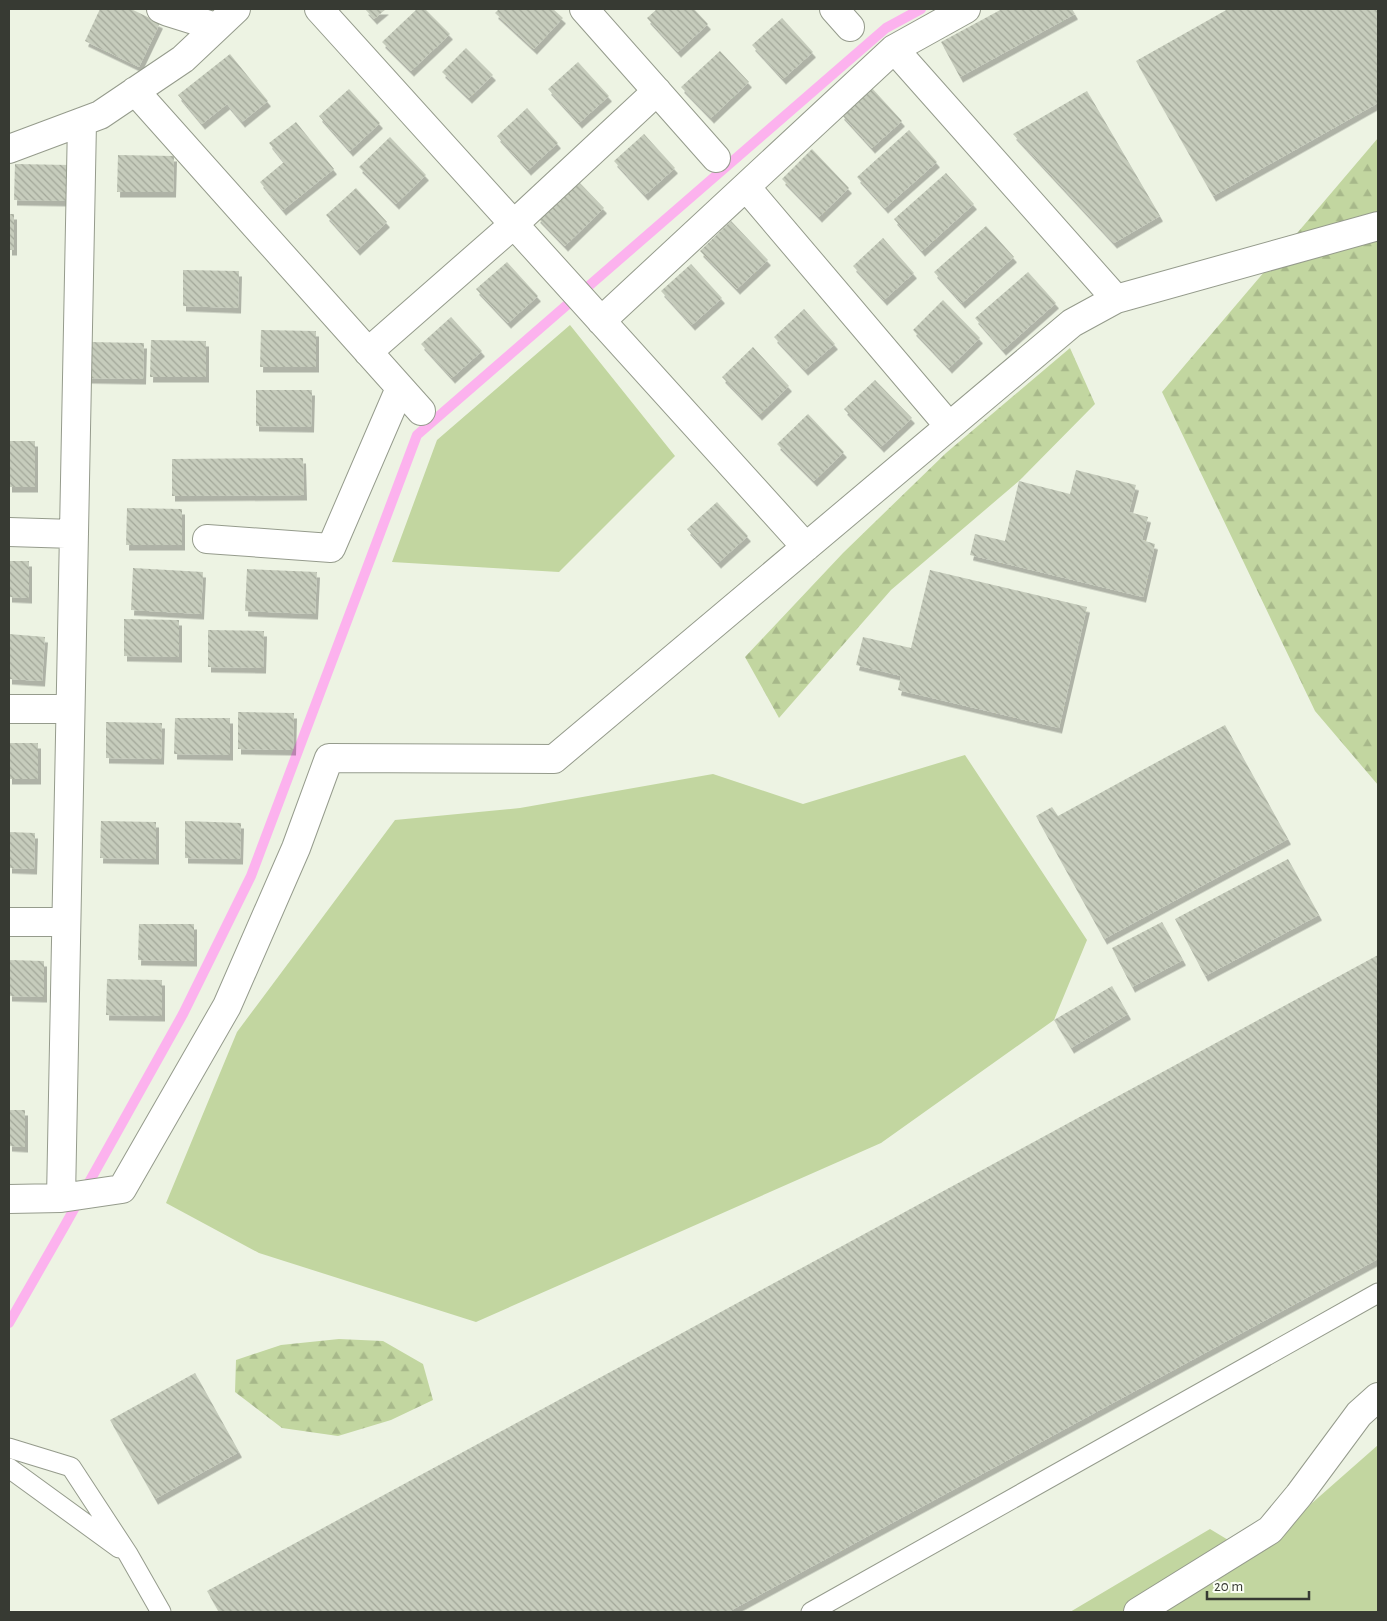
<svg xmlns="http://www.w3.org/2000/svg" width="1387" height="1621" font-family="'Alegreya Sans',sans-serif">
  <defs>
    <pattern id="forest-firs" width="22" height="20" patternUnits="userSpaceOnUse" patternTransform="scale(1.25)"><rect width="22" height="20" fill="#c2d6a0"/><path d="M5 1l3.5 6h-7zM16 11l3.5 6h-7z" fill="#a7b88a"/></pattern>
    <pattern id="building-back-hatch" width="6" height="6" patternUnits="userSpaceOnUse" patternTransform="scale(1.25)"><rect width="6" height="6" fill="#c6ccbc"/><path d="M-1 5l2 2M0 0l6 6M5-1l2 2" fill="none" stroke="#a2a799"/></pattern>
    <filter id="shadow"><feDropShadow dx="3" dy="5.5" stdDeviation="0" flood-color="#0004"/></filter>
  </defs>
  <rect width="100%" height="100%" fill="#edf3e3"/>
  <path fill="#c2d6a0" d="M570,325l105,131 -116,116 -167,-10 45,-122z
    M965,755l122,185 -33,80 -173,123 -405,179 -217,-69 -93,-50 71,-171 158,-212 125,-12 193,-34 90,30z
    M1378,1445v167h-308l140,-83 43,26z"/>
  <path fill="url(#forest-firs)" d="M1378,138v647l-63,-74 -153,-319z
    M1070,348l25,56 -76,77 -128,109 -112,128 -34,-61 98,-104 103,-100z
    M339,1339l44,2 40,23 10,36 -42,20 -53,16 -56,-8 -47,-36 1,-32 45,-15z"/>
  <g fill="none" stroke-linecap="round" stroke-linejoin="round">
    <path stroke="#fcb2ee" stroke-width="10" d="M9,1323l55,-96 119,-213 68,-138 166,-441 469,-407 35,-19"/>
  </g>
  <path fill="url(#building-back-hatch)" filter="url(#shadow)" d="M100,9h31l29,14 -21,44 -54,-26z
    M365,9h21l-12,10z
    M417,9h8l25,25 -39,37 -29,-29z
    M499,9h54l10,9 -29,31 -39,-36z
    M657,9h37l14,15 -30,28 -31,-34z
    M1002,9h70l3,5 -115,63 -19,-35z
    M1228,9h150v94l-165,93 -77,-135z
    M782,18l31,34 -30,27 -31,-34z
    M466,48l27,27 -24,23 -27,-26z
    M720,51l29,31 -38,36 -30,-31z
    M230,54l38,47 -26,21 -15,-18 -25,20 -24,-29z
    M578,62l31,34 -30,27 -31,-34z
    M871,87l31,34 -30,27 -31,-34z
    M349,89l31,34 -30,28 -31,-35z
    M1087,91l73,125 -46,27 -101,-109z
    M527,108l31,35 -30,27 -31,-34z
    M296,122l38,47 -51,41 -23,-28 24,-20 -15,-19z
    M909,130l28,32 -52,46 -28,-31z
    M644,134l31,34 -30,27 -31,-34z
    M390,137l36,38 -30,29 -37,-37z
    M812,149l37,39 -30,29 -37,-38z
    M118,155l56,1 -1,36h-56z
    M15,164l55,1v36l-56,-1z
    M946,173l28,31 -52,47 -28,-32z
    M576,179l28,29 -39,38 -28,-29z
    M356,188l31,34 -30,28 -31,-35z
    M9,214h5v36h-5z
    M731,221l37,39 -31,29 -37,-38z
    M986,226l28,31 -52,46 -28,-31z
    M883,238l31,35 -30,27 -31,-34z
    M507,262l31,34 -30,27 -32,-34z
    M691,264l31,34 -30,27 -31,-34z
    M183,270l56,1 -1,37 -55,-2z
    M1028,272l28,31 -53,47 -28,-32z
    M943,300l37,38 -31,30 -36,-38z
    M804,309l31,35 -30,26 -31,-33z
    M451,317l31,34 -30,27 -31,-34z
    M261,330l55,1v36h-56z
    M151,340l55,1v36h-56z
    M88,342l56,1 -1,36 -56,-1z
    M753,347l36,39 -30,29 -37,-38z
    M875,380l37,38 -31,29 -37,-38z
    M256,390h56l-1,37 -55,-1z
    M808,414l36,38 -30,29 -37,-37z
    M9,441h26v46h-26z
    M303,458l1,37 -132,1v-37z
    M1076,470l60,15 -7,27 19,5 -6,23 13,4 -12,53 -173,-42 5,-21 30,7 14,-60 51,13z
    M717,502l31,34 -30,27 -31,-34z
    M127,508l55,1v36h-56z
    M9,561h20v37l-20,-1z
    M133,568l70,4 -2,42 -70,-4z
    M247,569l70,3 -2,42 -70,-3z
    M930,570l157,37 -28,121 -161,-38 3,-14 -45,-11 7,-28 48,11z
    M124,619l55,1v37l-55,-1z
    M208,630l56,1 -1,37 -55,-1z
    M9,634l36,3 -3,44 -33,-2z
    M238,712l56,1 -1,37 -55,-1z
    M175,718h55v37l-56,-1z
    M106,722l56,1 -1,36 -55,-1z
    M1225,725l63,114 -184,100 -68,-123 16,-9 6,9z
    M9,743h29v36h-29z
    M101,821l55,1v37l-56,-1z
    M185,821l56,2 -1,36 -55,-1z
    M9,832l26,1 -1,36 -25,-1z
    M1288,859l31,56 -114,61 -30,-57z
    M1162,922l21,38 -51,27 -20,-39z
    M139,924h55v37l-56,-1z
    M1378,955v304l-650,353h-509l-12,-21z
    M9,960l35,1v36l-35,-1z
    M107,979l55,1v36l-56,-1z
    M1112,986l16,28 -57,34 -17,-28z
    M9,1110h16v37l-16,-1z
    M195,1373l44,79 -84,47 -45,-79z"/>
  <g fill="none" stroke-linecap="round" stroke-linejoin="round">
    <g stroke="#959b8c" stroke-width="21">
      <path id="lane" d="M9,1448l62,19 57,87 33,58
        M9,1468l110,80
        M811,1612l567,-319"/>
    </g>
    <g stroke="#959b8c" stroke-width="30">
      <path id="street" d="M161,9l7,3 48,15
        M319,9l487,538
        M584,9l132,149
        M834,9l16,18
        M894,49l72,-40
        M135,91l286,320
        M9,149l91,-34 83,-56 53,-50
        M746,187l203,239
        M601,321l293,-272 222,250 262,-73
        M368,352l146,-128 143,-133
        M9,532l65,2
        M207,539l124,9 69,-160
        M9,709h61
        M9,922h57
        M61,1198l21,-1076
        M9,1199l52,-1 61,-9 105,-183 69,-158 33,-90 225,1 518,-436 44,-24
        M1138,1612l132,-82 29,-35 60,-81 19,-17"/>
    </g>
    <use href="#lane" stroke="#fff" stroke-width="19"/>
    <use href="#street" stroke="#fff" stroke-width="28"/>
  </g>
  <rect width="1387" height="1621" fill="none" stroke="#373a33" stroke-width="20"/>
  <path d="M1207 1591v8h102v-8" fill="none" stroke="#373a33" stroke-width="2.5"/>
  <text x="1214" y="1591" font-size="15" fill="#373a33" stroke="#fbfff5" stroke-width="4" paint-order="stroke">20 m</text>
</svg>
